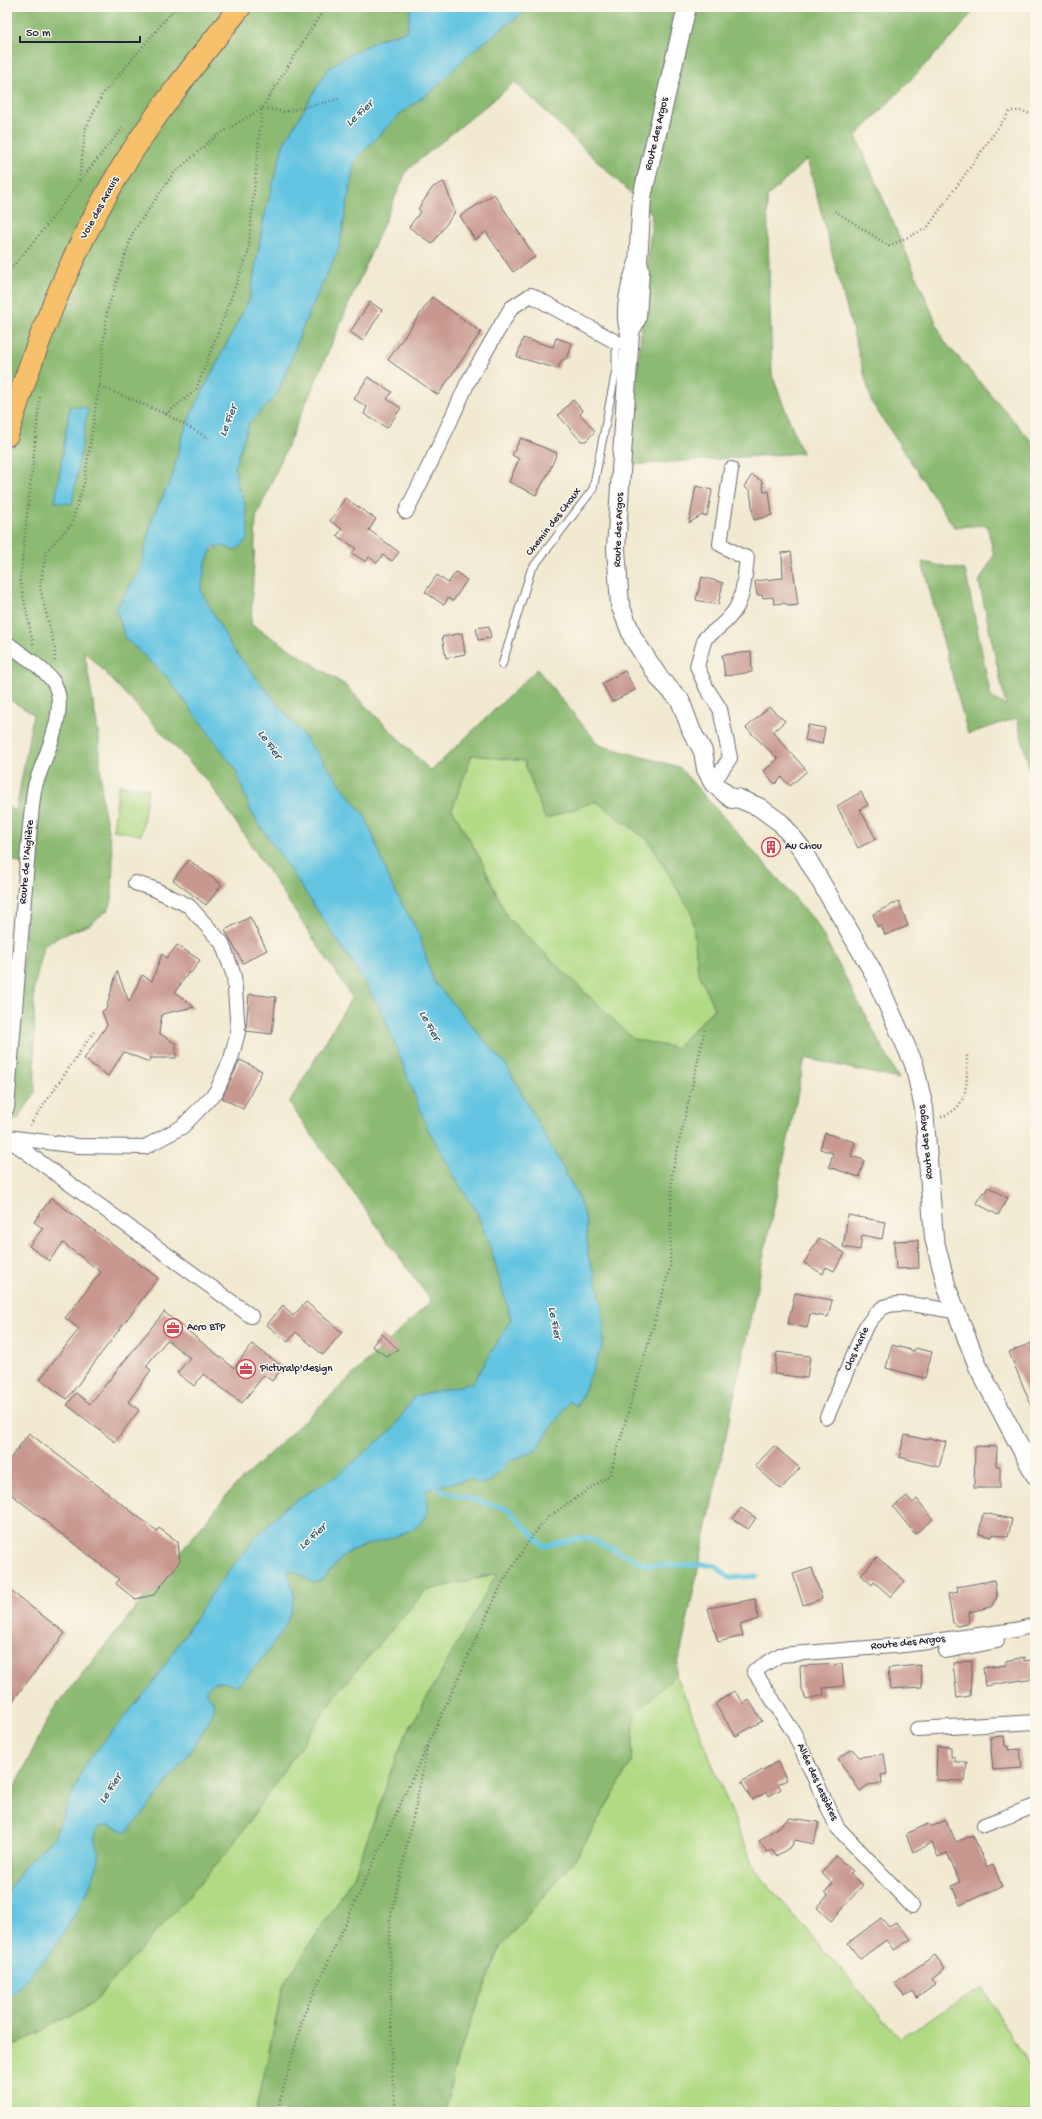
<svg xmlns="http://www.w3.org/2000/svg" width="1042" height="2119" font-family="'Gochi Hand',sans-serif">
  <rect width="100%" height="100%" fill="#fbf7ec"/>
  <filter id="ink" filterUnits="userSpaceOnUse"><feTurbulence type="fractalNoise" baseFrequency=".025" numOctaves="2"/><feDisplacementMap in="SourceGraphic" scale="8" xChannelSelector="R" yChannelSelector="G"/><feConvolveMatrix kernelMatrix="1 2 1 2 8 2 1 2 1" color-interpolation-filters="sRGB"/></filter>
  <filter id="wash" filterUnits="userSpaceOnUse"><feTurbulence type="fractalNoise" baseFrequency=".012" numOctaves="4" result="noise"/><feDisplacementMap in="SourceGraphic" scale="16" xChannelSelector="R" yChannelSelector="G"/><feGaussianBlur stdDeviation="0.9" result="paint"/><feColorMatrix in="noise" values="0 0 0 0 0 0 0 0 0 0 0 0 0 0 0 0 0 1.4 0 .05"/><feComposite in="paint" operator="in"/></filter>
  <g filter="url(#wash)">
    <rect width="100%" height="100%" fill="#f1e9d0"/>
    <path fill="#b1da84" stroke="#6a7e60" d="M472,755l52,6 21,58 51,-18 53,40 43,72 6,58 16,37 -38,41 -43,-10 -126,-122 -26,-57 -29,-51z
      M119,785l29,4 -7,46 -28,-5z
      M498,1573l-95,167 -49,136 -71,110 -27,126h-249v-63l86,-46 248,-315 84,-97z
      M676,1674l79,196 145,168 82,-51 53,90v35h-591l14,-57 42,-107 78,-93 53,-92 4,-48z"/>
    <path fill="#8cba72" stroke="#576e56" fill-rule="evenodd" d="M7,7h404l-4,24 -27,8 -116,179 -14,80 -58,114 -10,25 -10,41 -19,38 -13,54 -24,39 4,12 128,-97 -3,-20 -8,-19 -2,-19 14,-43 27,-27 15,-35 10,-30 38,-83 16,-88 45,-46 34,-25 35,-35 61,-47h446l-20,26 -100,103 88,205 91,104v349l-18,-76 -49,16 -46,-172 43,8 26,127 15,9 -27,-124 15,-27 -7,-30 -33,2 -82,-124 -65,-244 -40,38 5,178 30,78 -173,12 23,-251 -137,-132 -108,88 -151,348 -5,106 94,61 86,86 106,-102 62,76 80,22 137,155 83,157 -94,-21 -129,616 -41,41 -4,48 -53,92 -78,93 -42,107 -14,57h-188l27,-126 71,-110 49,-136 94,-167 -72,18 -84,97 -112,162 -136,153 -86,46v-246l45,-92 179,-221 200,-189 -142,-198 63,-106 -141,-212 -127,-135 15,87 3,63 11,55 -1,45 -4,10 -19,15 -27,10 -18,11 -10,42 1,105 -17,26 -7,3 19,-253 -23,-12v-51l9,5 17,-97 -26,-16zM472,755l52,6 21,58 51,-18 53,40 43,72 6,58 16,38 -38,39 -43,-9 -126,-122 -26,-57 -29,-51z"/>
    <path fill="#62c4e1" stroke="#42738e" d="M411,7h119l-61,47 -35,35 -34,25 -45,46 -16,88 -38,83 -10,30 -15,35 -27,27 -14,43 2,19 8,19 3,20v15l-13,12 -12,-5 -10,1 -7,15 -5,29 31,57 75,92 59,78 26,68 26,46 16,50 72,83 71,129 9,27 2,35 10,29 6,39 -1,21 -26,62 -7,-6 -35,50 -25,10 -21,21 -8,2 -11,-5 -39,9 -5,3c0,6 3,13 2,19 -6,28 -58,30 -79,42 -14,9 -20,27 -36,31l-11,-8 -10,-5 -4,2c1,8 6,17 6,24 -1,30 -33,64 -52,86l-6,3c-10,-3 -28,-7 -30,8l8,10c-1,25 -68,108 -87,129l-19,-8 -10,4c-6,11 -2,16 1,26 1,6 -3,16 -5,21 -12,28 -28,58 -47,82 -12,14 -26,26 -37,40l-3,-2v-102l20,-30 27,-26 33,-76 63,-74 67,-101 39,-48 29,-31 54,-33 55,-46 20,-32 59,-13 38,-64 -19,-66 -15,-41 -18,-28 -32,-57 -45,-116 -32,-52 -99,-147 -15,-42 -69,-93 -42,-39 -9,-29 24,-39 13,-54 19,-38 10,-41 10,-25 58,-114 14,-80 19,-73 44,-75 16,-12 37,-19 27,-8z
      M70,406l18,2 -16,96 -17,-2z"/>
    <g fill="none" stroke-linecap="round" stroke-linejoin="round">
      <path stroke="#62c4e1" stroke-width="5" d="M429,1483l16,9 63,17 36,37 42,-9 61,28h68l14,13 27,-2"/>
    </g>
    <g id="blocks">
      <path fill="#c8978e" d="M444,182l11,30 -23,32 -23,-17 12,-16 -3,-2 15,-22z
        M494,194l41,63 -22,15 -27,-40 -11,8 -15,-24z
        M432,297l49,35 -43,63 -50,-35z
        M370,302l12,8 -19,31 -13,-9z
        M523,338l30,9 3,-9 16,5 -4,14 -7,4 -3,8 -41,-12z
        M368,377l24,15 -5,7 14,9 -14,20 -23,-14 3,-7 -13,-8z
        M573,400l10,11 -3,3 15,17 -9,10h-5l-23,-26z
        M521,438l36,15 -8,19 -13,23 -27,-13 10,-23 -7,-4z
        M752,475l10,6 2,11 5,-1 3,24 -18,5 -4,-29 -6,-4z
        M696,486l16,4 -5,26 -5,-1 -13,8z
        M345,498l31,21 -7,11 30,22 -7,9 -9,-6 -6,8 -8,-6 -3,5 -14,-9 4,-5 -19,-12 5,-7 -12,-8z
        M791,552l7,53 -9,1 -5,-3 -10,1 -1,-7 -10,1 -1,-3h-5l-2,-14 28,-3 -1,-25z
        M456,572l11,8 -14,21 -5,-3 -4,7 -19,-13 12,-17 11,8z
        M702,577l21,6 -5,22 -22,-5z
        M489,626l2,12 -13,2 -2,-12z
        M462,633l3,21 -19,4 -4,-21z
        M751,652l1,20 -27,4 -3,-21z
        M625,671l10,19 -23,12 -10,-19z
        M769,707l16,14 -12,11 34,39 -17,15 -8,-9 -7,7 -11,-13 14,-12 -32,-31z
        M808,725l17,3 -3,16 -17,-4z
        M861,792l7,13 -8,4 16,30 -18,9 -21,-42z
        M189,860l33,25 -16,20 -33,-25z
        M899,901l9,25 -23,9 -4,-10 -3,2 -5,-13z
        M250,917l17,33 -24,13 -18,-33z
        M177,945l23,15 -9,13 -2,-1 -14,20 19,15 -32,7 -3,19 17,11v14h-26l-1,4 -25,-10 -16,24 -24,-17 23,-34 -5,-14 4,-2 11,-38 12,31 13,-27 10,6 10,-27 5,4z
        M249,994l27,3 -4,37 -26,-3z
        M240,1060l22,11 -19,38 -21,-11z
        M825,1133l30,9 -4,14 13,4 -5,17 -30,-10 4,-14 -13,-4z
        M988,1187l20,11 -10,17 -22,-12 7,-11 2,1z
        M51,1198l107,80 -91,121 -27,-20 39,-50 -14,-11 36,-46 -38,-29 -14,18 -20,-15 14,-18 -9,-6z
        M848,1215l37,7 -3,17 -20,-4 -2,15 -17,-3z
        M819,1238l26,15 -11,18 -8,-4 -3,7 -19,-11z
        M918,1240l1,28 -23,1 -2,-28z
        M795,1293l37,7 -4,17 -18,-3 -3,14 -19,-4z
        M306,1302l36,30 -19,23 -27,-23 -8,10 -21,-17 16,-20 10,11z
        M164,1312l70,56 18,-24 31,23 -11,14 -8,-6 -22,28 -39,-29 -9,12 -17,-13 13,-15 -23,-18 -21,26 5,4 -23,32 11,8 -24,32 -48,-37 9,-12 14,11z
        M382,1334l16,15 -11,8 -15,-11z
        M1031,1343l4,10v62l-26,-63z
        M892,1345l22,6 1,-3 17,4 -7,26 -39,-10z
        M777,1352l33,4 -3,22 -33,-4z
        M29,1433l128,98 2,-3 19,14 2,19 -26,34 -19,4 -19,-15 3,-5 -112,-88v-28z
        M905,1435l23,5 1,-2 17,4 -7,25 -40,-10z
        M774,1446l26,22 -19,21 -26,-23z
        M975,1446l22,1 -1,19h4v22h-26z
        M907,1496l6,7 4,-4 16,20 -18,15 -22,-27z
        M741,1508l15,10 -8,11 -15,-10z
        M983,1513l29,6 -4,18 -15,-3 -1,3 -13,-3z
        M877,1557l28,24 -14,16 -17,-15 -2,3 -11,-10z
        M812,1568l10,31 -19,6 -10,-31z
        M994,1580l3,17 -6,10 -22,5 1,8 -3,4 -10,2 -4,-3 -5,-29 10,-2 -1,-5z
        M7,1588l58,45 -58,75z
        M755,1599l3,20 -18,6 3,11 -25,6 -10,-34z
        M1024,1657v4l7,-1 3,18 -49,8 -2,-18 23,-3v-4z
        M972,1661l-2,35 -13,2 -4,-35z
        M842,1664l2,22 -21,2 1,7 -18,4 -5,-12 -1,-21z
        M920,1665l2,22 -32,2 -2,-21z
        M734,1691l10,12 5,-3 13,21 -26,15 -21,-32z
        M1004,1736l1,10h3v4l12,-1 2,19 -29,2 -3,-33z
        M937,1746l14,1v10h4v5h12l-2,19 -29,-1z
        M852,1749l7,8 25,-3 3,20 -6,1 1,8 -14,2 -8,6 -22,-32z
        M777,1762l10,18 -9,4 3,5 -12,7 -2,-4 -15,8 -11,-18z
        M790,1818l29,4 -5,22 -19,-4 -4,7 -15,9 -4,-6 -5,2 -8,-11z
        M946,1820l10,22 17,-7 14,33 6,-3 9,21 -42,19 -8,-19 8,-4 -13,-29 -9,4 -6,-14 -19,9 -7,-18 22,-10 3,3z
        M836,1856l17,15 -3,3 13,11 -32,36 -14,-13 11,-13 -3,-3 8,-9 -12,-10z
        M881,1918l8,9 7,-4 15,16 -17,11 -8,-10 -26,19 -12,-16z
        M935,1955l10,14 -13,10 4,5 -19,14 -4,-7 -8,5 -11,-13z"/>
    </g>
  </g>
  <g filter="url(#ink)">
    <use href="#blocks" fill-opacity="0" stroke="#6a686f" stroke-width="1"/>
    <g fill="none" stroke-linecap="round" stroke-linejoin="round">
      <g stroke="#6a686f" stroke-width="9">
        <path id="service" d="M502,665l29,-95 62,-81 23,-119v-28"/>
      </g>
      <g stroke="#6a686f" stroke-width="16">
        <path id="minor" d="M406,512l33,-66 29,-64 43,-74 20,-13 85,47
          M7,643c15,12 33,22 45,37 20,26 -9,79 -17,106 -3,12 -3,26 -5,39l-23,283
          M713,783l17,-25 -10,-49 -14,-22 -9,-21 8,-28c37,-26 37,-37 42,-80l-8,-3 -19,-11 11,-75
          M7,1137l71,9 67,1 37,-20 34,-35 15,-33 7,-27 -4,-56 -12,-33 -33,-37 -35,-17 -19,-6
          M7,1138l244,178
          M827,1417l38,-89c5,-7 11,-16 19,-21 16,-8 52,2 70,4
          M946,1651l51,-10
          M917,1729l118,-7
          M984,1825l51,-19
          M912,1906l-75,-79 -43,-94 -40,-62 26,-16 125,-10 110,-15 20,-5"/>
      </g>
      <g stroke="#6a686f" stroke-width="20">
        <path id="tertiary" d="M638,263l4,-66 45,-190
          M630,332c-8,-18 1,-51 8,-69l2,8 -3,47 -7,14 -14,217 4,56 13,33 27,41 20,21 12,32 11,19 3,18 7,14 19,16 5,-1 22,9 22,16 20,25 71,122 42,94 10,44 10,130 13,50 32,81 56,106"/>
      </g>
      <g stroke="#6a686f" stroke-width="24">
        <path id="trunk" d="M7,435c29,-93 63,-181 113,-264 35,-58 78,-111 120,-164"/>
      </g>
      <path stroke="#6a686f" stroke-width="2.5" stroke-dasharray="1 3" stroke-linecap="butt" d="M79,180l7,-52 16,-33 74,-88
        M835,211l54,35 38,-18 83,-117h13l12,5
        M7,272c42,-44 75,-98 116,-144
        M99,386l67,28 30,-24 52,-137 14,-145 63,-101
        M166,414l42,24
        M33,644l-13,-64 20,-183
        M55,661v-12l-15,-61 6,-37 25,-26 13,-42 15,-97 8,-75 26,-79 40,-58 42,-37 47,-29 23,4 54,-13
        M941,1117c29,-9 26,-37 26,-62
        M30,1125l65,-95
        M277,2112l27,-98 198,-431 31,-48 15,-18 62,-42 60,-207 2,-95 33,-143
        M396,2112l-4,-39 -2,-153 26,-115 11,-58"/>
      <use href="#service" stroke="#fff" stroke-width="7"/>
      <use href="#minor" stroke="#fff" stroke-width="14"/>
      <use href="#tertiary" stroke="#fff" stroke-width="18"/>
      <use href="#trunk" stroke="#f7c06b" stroke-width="22"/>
    </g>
  </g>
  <defs>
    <g id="building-ring" transform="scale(1)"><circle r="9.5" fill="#fbf7ec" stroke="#d1495b" stroke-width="1.5"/><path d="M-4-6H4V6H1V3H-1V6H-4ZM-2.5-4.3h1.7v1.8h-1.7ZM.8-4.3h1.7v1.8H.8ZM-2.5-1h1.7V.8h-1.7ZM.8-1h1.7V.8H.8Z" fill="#d1495b"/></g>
    <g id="office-ring" transform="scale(1)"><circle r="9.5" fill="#fbf7ec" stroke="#d1495b" stroke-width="1.5"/><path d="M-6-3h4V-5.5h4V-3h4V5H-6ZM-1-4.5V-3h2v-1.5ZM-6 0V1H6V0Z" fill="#d1495b"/></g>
  </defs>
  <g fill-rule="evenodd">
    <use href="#building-ring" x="771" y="847"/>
    <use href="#office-ring" x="173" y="1328"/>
    <use href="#office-ring" x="246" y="1369"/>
  </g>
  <g text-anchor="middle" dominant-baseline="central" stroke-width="3" stroke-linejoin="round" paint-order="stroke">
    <g font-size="11" fill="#22223b" stroke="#fbf7ec">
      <text transform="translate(657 134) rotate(-77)">Route des Argos</text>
      <text transform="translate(100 208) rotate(-61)">Voie des Aravis</text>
      <text transform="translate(554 522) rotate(-52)">Chemin des Choux</text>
      <text transform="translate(619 530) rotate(-88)">Route des Argos</text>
      <text transform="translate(27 862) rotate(-85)">Route de l'Aiglière</text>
      <text transform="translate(926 1142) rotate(-96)">Route des Argos</text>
      <text transform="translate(857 1349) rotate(-66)">Clos Marie</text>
      <text transform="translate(908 1643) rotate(-6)">Route des Argos</text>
      <text transform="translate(817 1782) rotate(65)">Allée des Lessières</text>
    </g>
    <g font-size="11" fill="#22223b" stroke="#fbf7ec" text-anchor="start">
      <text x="785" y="847">Au Chou</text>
      <text x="187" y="1328">Acro BTP</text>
      <text x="260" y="1369">Picturalp'design</text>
    </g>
    <g font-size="12" font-style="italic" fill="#385b75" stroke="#fbf7ec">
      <text transform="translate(360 114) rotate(-43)">Le Fier</text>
      <text transform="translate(229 421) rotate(-69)">Le Fier</text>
      <text transform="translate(269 745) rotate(54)">Le Fier</text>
      <text transform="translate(429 1026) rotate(61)">Le Fier</text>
      <text transform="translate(554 1323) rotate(79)">Le Fier</text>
      <text transform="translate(313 1537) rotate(-42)">Le Fier</text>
      <text transform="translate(111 1789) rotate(-57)">Le Fier</text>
    </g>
  </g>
  <rect width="1042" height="2119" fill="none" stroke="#fbf7ec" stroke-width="24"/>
  <path d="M20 36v6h120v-6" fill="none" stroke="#22223b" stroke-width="2"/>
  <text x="26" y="36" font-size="12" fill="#22223b" stroke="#fbf7ec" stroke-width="3" paint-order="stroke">50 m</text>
</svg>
